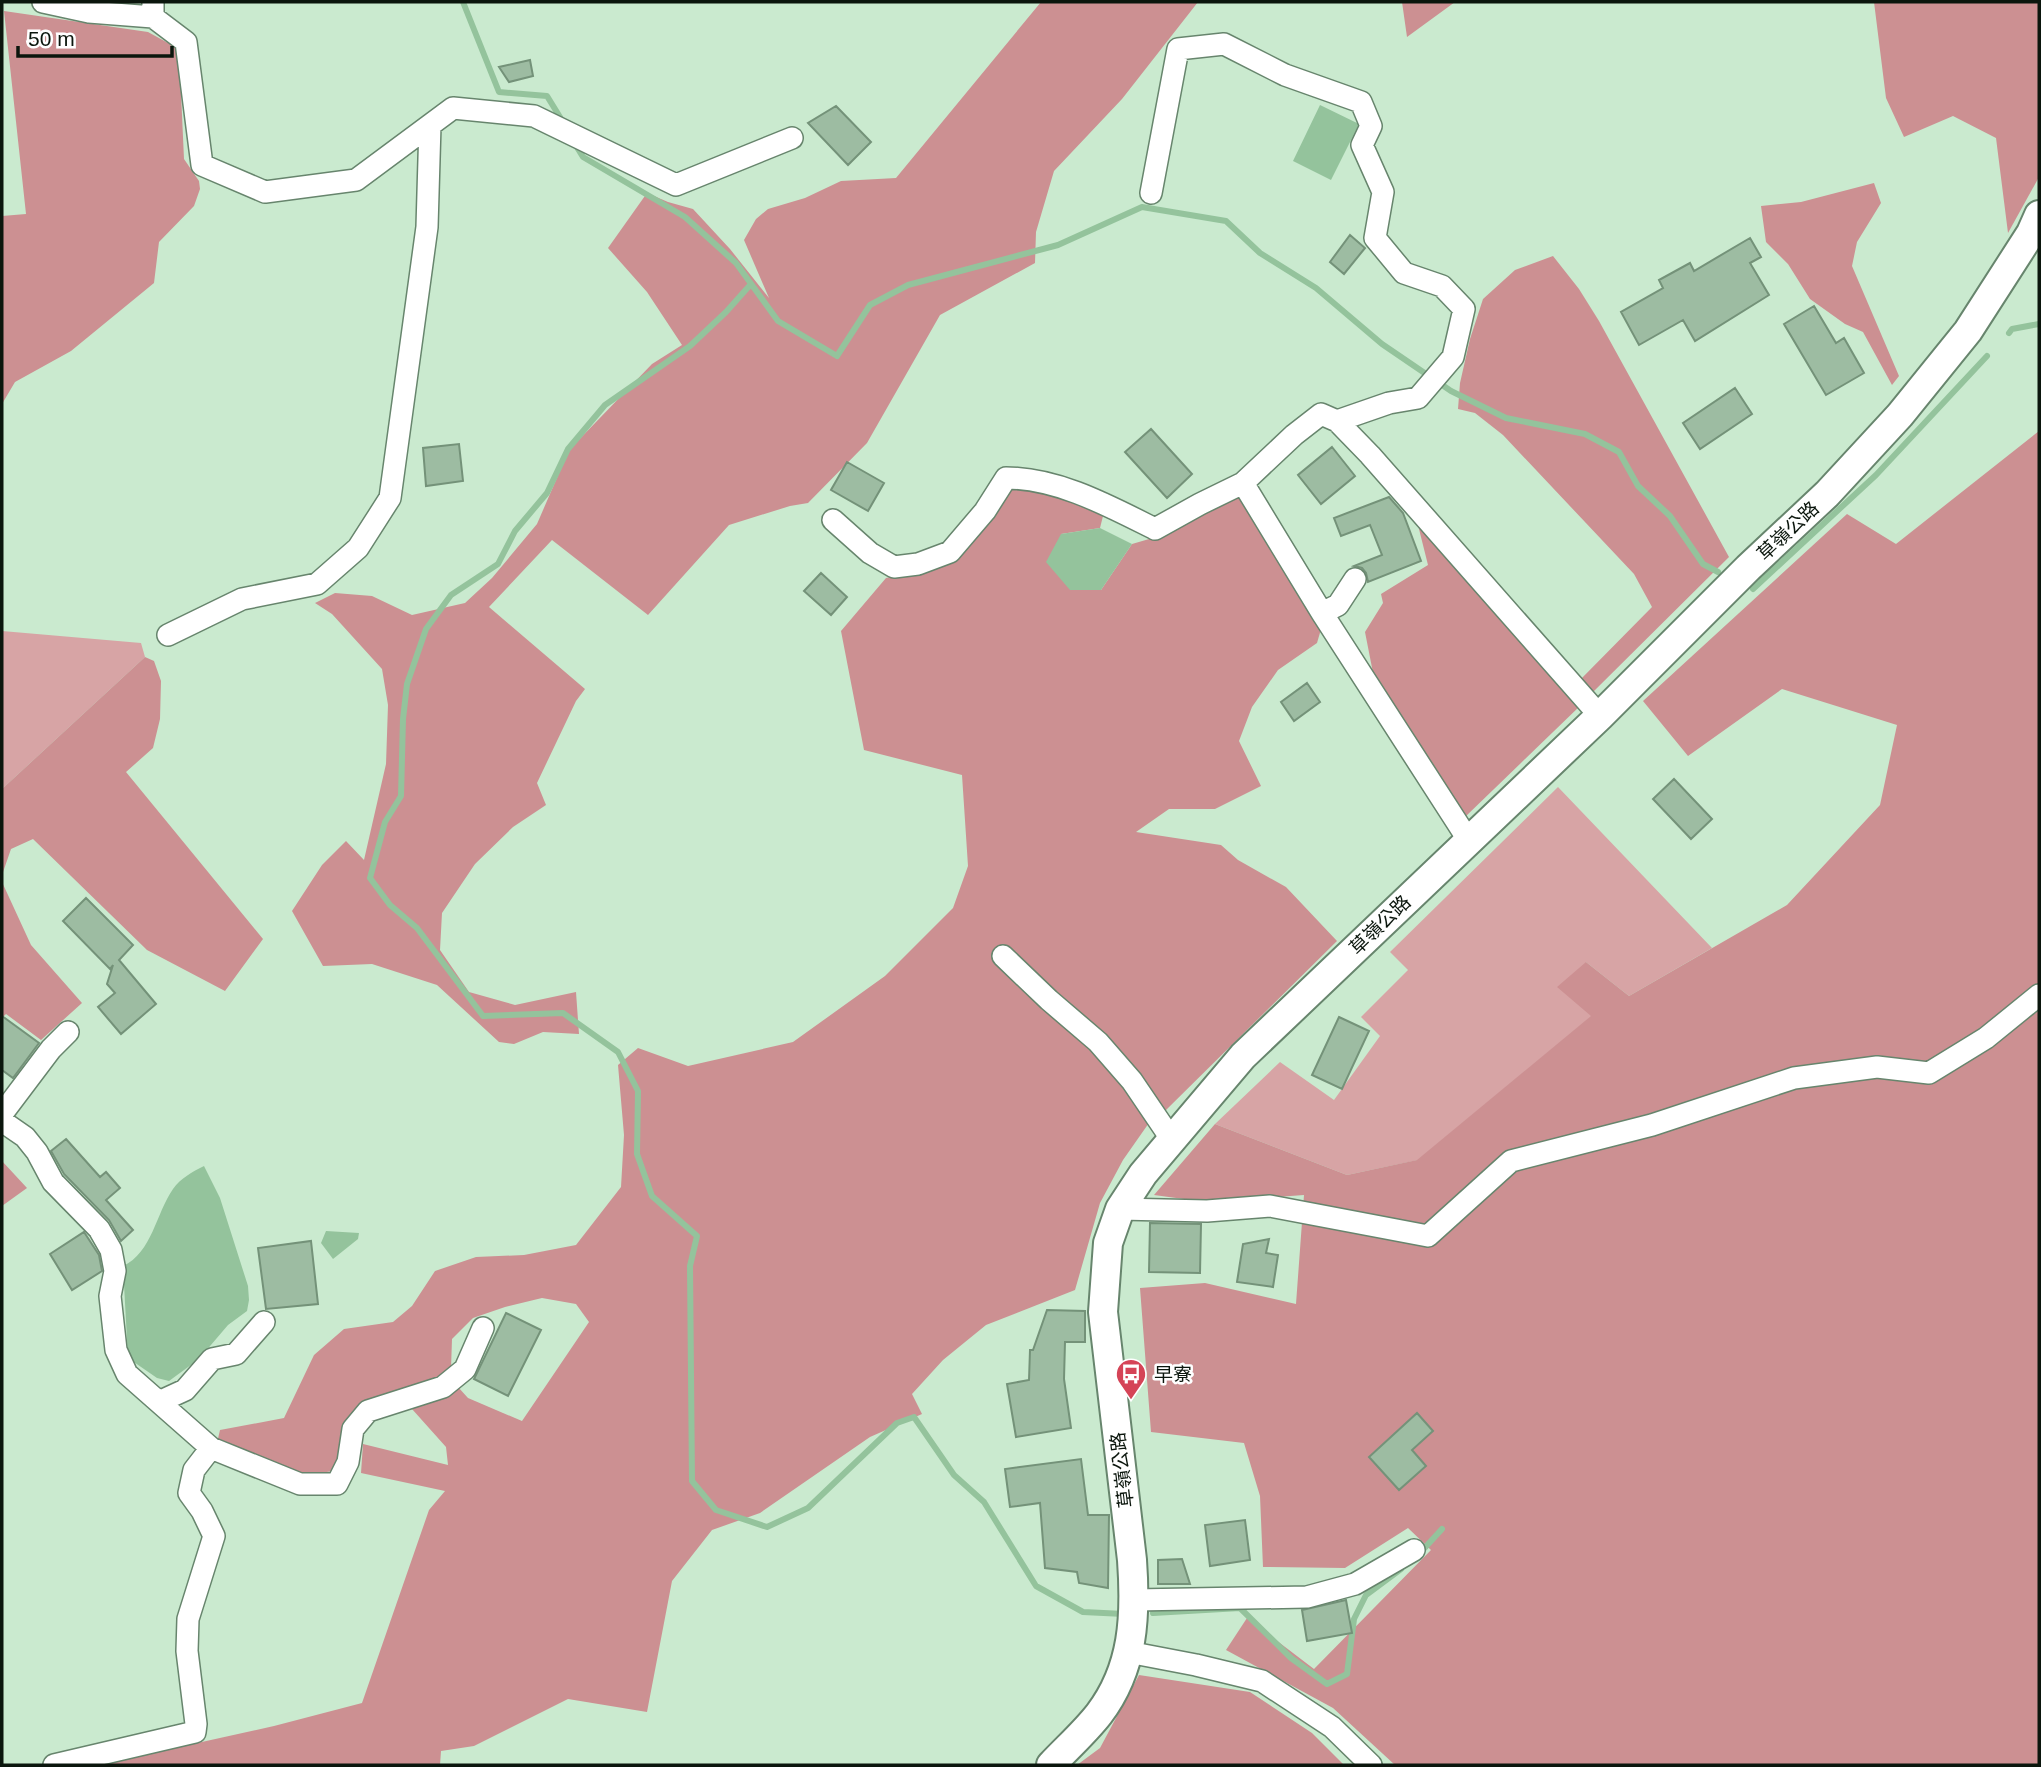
<svg xmlns="http://www.w3.org/2000/svg" width="2041" height="1767" font-family="Arial,'Noto Sans TC',sans-serif">
  <rect width="100%" height="100%" fill="#caeacf"/>
  <path fill="#d7a4a5" d="M2,631l139,12 4,14 -143,132z
    M1558,787l154,161 -83,48 -43,-34 6,54 -174,144 -71,15 -132,-51 65,-62 54,38 46,-64 -19,-19 47,-47 -18,-18z"/>
  <path fill="#cc9092" d="M1041,2h157l-76,97 -68,72 -18,61 -1,31 -95,52 -73,128 -59,60 -18,3 -61,19 -81,90 -96,-75 -63,67 96,82 -9,12 -39,82 9,22 -33,22 -38,37 -33,49 -2,37 29,42 46,13 61,-13 3,42 -36,-2 -29,12 -15,-2 -62,-57 -65,-21 -49,2 -31,-55 30,-46 24,-24 18,19 22,-96 2,-59 -6,-36 -50,-55 -17,-11 20,-10 37,3 40,19 53,-12 27,-25 45,-54 32,-74 83,-86 30,-19 -35,-53 -39,-44 39,-55 21,9 25,7 37,40 39,49 -25,-58 12,-21 12,-10 37,-11 36,-17 55,-3z
    M1402,2h53l-48,35z
    M1874,2h165v175l-31,56 -12,-95 -43,-22 -49,21 -18,-39z
    M4,11l144,21 31,17 5,110 15,22 1,8 -6,17 -35,36 -5,41 -83,68 -56,31 -13,22v-188l24,-2z
    M1874,183l7,20 -24,39 -5,24 47,110 -7,9 -29,-53 -18,-8 -35,-25 -22,-35 -22,-22 -5,-36 40,-4z
    M1553,256l26,33 20,32 130,236 -137,136 -12,-13 72,-73 -18,-33 -131,-139 -28,-22 -17,-4 2,-26 10,-44 13,-40 32,-29z
    M2039,431v1334h-644l-62,-57 -107,-58 21,-32 67,51 117,-119 -23,-22 -63,40 -82,-1 -3,-71 -16,-53 -93,-11 -11,-144 65,-5 91,21 8,-109 -98,7 -52,-7 61,-71 132,51 70,-15 174,-144 -34,-29 29,-25 43,34 158,-91 93,-100 17,-80 -115,-36 -94,67 -45,-55 204,-187 49,30z
    M1035,487l69,25 -4,16 -39,6 40,56 31,-46 24,-7 89,-45 81,120 -9,31 -39,27 -26,37 -13,34 22,45 -46,23h-46l-33,23 85,13 17,15 48,27 51,54 -172,170 -61,-75 -97,-90 -11,4 119,122 36,48 -28,40 -23,43 -25,87 -89,35 -43,35 -31,34 10,20 -52,23 -110,76 -48,17 -40,51 -25,131 -79,-13 -94,47 -33,5 -1,14h-342l176,-39 88,-23 67,-193 16,-19 -84,-18 2,-29 85,21 -2,-18 -34,-38 46,-22 10,11 54,23 67,-99 -13,-18 -34,-6 -37,9 -32,11 -21,21 -1,30 -22,15 -48,12 -39,54 -9,21 -25,4 -16,-4 -75,-28 3,-13 64,-12 30,-63 30,-26 49,-7 19,-16 23,-35 41,-14 48,-2 52,-10 45,-58 3,-52 -6,-70 20,-17 50,18 105,-24 92,-66 68,-68 15,-42 -6,-91 -98,-25 -23,-119 45,-53 30,-6 34,-12 41,-39 17,-33z
    M1418,525l163,180 -117,113 -89,-135 -10,-51 18,-29 -2,-9 47,-29z
    M145,657l9,4 7,20 -1,38 -7,29 -27,24 137,167 -38,52 -78,-41 -114,-111 -22,10 -9,26v-86z
    M2,882l29,63 51,58 -41,37 -35,-26 -4,4z
    M2,1161l25,27 -25,18z
    M1139,1675l111,17 62,41 32,32h-267l23,-17z"/>
  <path fill="#94c39c" d="M1320,105l39,19 -28,56 -38,-19z
    M1100,528l32,16 -31,46h-31l-24,-28 15,-28z
    M204,1166l16,32 28,88 1,14 -2,11 -19,14 -29,34 -30,22 -12,-3 -29,-20 -5,-92c29,-13 33,-53 50,-77 8,-11 19,-17 31,-23z
    M326,1231l33,2 -1,6 -25,20 -12,-16z"/>
  <g fill="none" stroke-linecap="round" stroke-linejoin="round">
    <path stroke="#94c39c" stroke-width="6" d="M463,2l36,90 48,4 16,26
      M575,144l8,13 102,60 51,46 42,58 59,35 33,-51 38,-20 150,-40 84,-38 84,14 34,32 56,35 66,56 69,47 55,27 79,16 34,18 19,34 32,30 33,48 15,8
      M751,284l-25,28 -36,34 -85,59 -37,44 -21,44 -32,38 -17,33 -47,31 -25,34 -19,55 -4,35 -2,77 -16,26 -15,56 20,27 27,23 66,88 80,-3 55,39 20,39 -1,63 15,42 45,40 -7,30 2,215 24,29 51,17 41,-19 89,-85 17,-6 40,58 30,27 52,84 47,26 41,2
      M2009,333l3,-4 27,-5
      M1753,589l123,-114 111,-119
      M1420,1553l22,-24
      M1153,1613l87,-5 51,50 36,26 20,-10 7,-55 12,-24 35,-26"/>
  </g>
  <path fill="#9dbca2" stroke="#749279" stroke-width="2" d="M530,60l3,16 -24,6 -10,-15z
    M836,106l35,36 -23,23 -40,-42z
    M1350,235l15,13 -21,26 -14,-12z
    M1750,238l11,19 -11,6 19,32 -74,46 -12,-21 -44,25 -18,-33 42,-24 -4,-8 31,-17 4,8z
    M1814,306l22,37 8,-5 20,35 -38,22 -42,-71z
    M1735,388l17,26 -52,35 -17,-26z
    M1151,429l41,45 -25,24 -42,-46z
    M459,444l4,37 -37,5 -3,-38z
    M1332,447l23,29 -34,28 -23,-29z
    M847,462l37,21 -16,28 -37,-21z
    M1389,497l14,16 18,48 -53,21 -2,-9 -4,-5 -8,-2 28,-11 -12,-30 -29,11 -7,-18z
    M821,573l26,24 -16,18 -27,-24z
    M1307,683l13,19 -26,19 -13,-19z
    M1674,779l38,40 -21,20 -38,-40z
    M86,898l47,47 -14,15 37,44 -35,30 -23,-27 17,-14 -8,-9 6,-19 -3,4 -47,-48z
    M2,1016l37,27 -26,35 -11,-8z
    M1339,1017l30,14 -27,58 -30,-14z
    M66,1139l34,38 6,-5 14,16 -14,12 27,30 -12,11 -12,-21 -45,-46 -13,-23z
    M1150,1223l51,1 -1,49 -51,-1z
    M84,1232l15,23 3,16 -30,19 -22,-36z
    M1269,1239l-3,14 12,2 -5,32 -36,-5 6,-38z
    M311,1241l7,63 -52,5 -8,-61z
    M1047,1310l38,1v31h-20l-1,37 7,49 -55,9 -9,-53 22,-4 1,-30h3z
    M506,1313l35,17 -33,66 -34,-17z
    M1417,1413l16,18 -21,19 14,16 -27,24 -30,-33z
    M1081,1459l7,56h21l-1,73 -29,-5 -2,-11 -32,-4 -5,-65 -30,4 -5,-38z
    M1245,1520l5,40 -40,6 -5,-41z
    M1182,1559l8,25h-32v-24z
    M1346,1600l6,33 -45,8 -5,-31z"/>
  <g fill="none" stroke-linecap="round" stroke-linejoin="round">
    <g stroke="#67856d" stroke-width="24">
      <path id="minor" d="M43,2l46,10 64,5v-15
        M153,17l33,25 16,123 63,27 91,-12 97,-72 81,8 142,69 116,-47
        M1151,193l27,-144 46,-5 61,31 76,27 10,24 -9,19 21,47 -8,46 29,35 38,13 22,23 -11,48 -35,41 -29,5 -52,18 33,34 230,261
        M1243,483l79,130 147,228
        M833,520l37,33 24,14 24,-3 32,-12 35,-41 21,-33c52,0 103,28 149,51l45,-25 43,-21 51,-48 27,-21 16,7
        M1322,613l16,-8 17,-26
        M168,635l74,-36 75,-15 41,-36 32,-50 37,-271 3,-102
        M1003,956l46,44 49,42 34,39 40,59
        M2,1114l49,-65 17,-17
        M2,1121l23,16 12,15 16,30 46,47 12,21 4,21 -5,25 6,54 11,24 84,74 -17,22 -5,23 13,18 12,25 -26,83 -1,32 9,73 -1,8 -141,33
        M1120,1209l87,2 63,-5 158,30 83,-75 141,-36 142,-47 83,-11 52,6 57,-35 53,-43
        M161,1401l24,-11 27,-31 24,-5 28,-32
        M211,1448l89,36h37l11,-22 5,-33 15,-18 75,-24 22,-18 18,-41
        M1135,1600l172,-3 48,-13 59,-34
        M1128,1652l68,13 66,16 70,46 39,38"/>
    </g>
    <g stroke="#67856d" stroke-width="32">
      <path id="major" d="M1051,1765c16,-17 34,-33 48,-51 35,-46 37,-98 33,-154l-29,-248 5,-69 12,-34 23,-35 100,-118 357,-340 148,-148 79,-74 73,-79 68,-84 63,-98 8,-18"/>
    </g>
    <use href="#minor" stroke="#fff" stroke-width="21"/>
    <use href="#major" stroke="#fff" stroke-width="28"/>
  </g>
  <defs>
    <g id="bus-pin" transform="scale(1.575)"><path d="M0 17L-7.5 6A9.5 9.5 0 1 1 7.5 6Z" fill="#d54457" stroke="#fff"/><path d="M-5-6H5V4H4V6H2V4H-2V6H-4V4H-5ZM-3.5-4V0h7V-4ZM-3.5 1.2v1.5H-2V1.2ZM2 1.2v1.5H3.5V1.2Z" fill="#fff"/></g>
  </defs>
  <g fill-rule="evenodd">
    <use href="#bus-pin" x="1131" y="1374"/>
  </g>
  <g text-anchor="middle" dominant-baseline="central" stroke-width="5" stroke-linejoin="round" paint-order="stroke">
    <g font-size="19" fill="#0b160d" stroke="#fff">
      <text transform="translate(1788 531) rotate(-43)">草嶺公路</text>
      <text transform="translate(1380 925) rotate(-44)">草嶺公路</text>
      <text transform="translate(1122 1470) rotate(-97)">草嶺公路</text>
    </g>
    <g font-size="19" fill="#0b160d" stroke="#fff" text-anchor="start">
      <text x="1154" y="1374">早寮</text>
    </g>
  </g>
  <rect width="2041" height="1767" fill="none" stroke="#0b160d" stroke-width="7"/>
  <path d="M18 46v10h154v-10" fill="none" stroke="#0b160d" stroke-width="3.5"/>
  <text x="28" y="46" font-size="21" fill="#0b160d" stroke="#ffffff" stroke-width="5" paint-order="stroke">50 m</text>
</svg>
